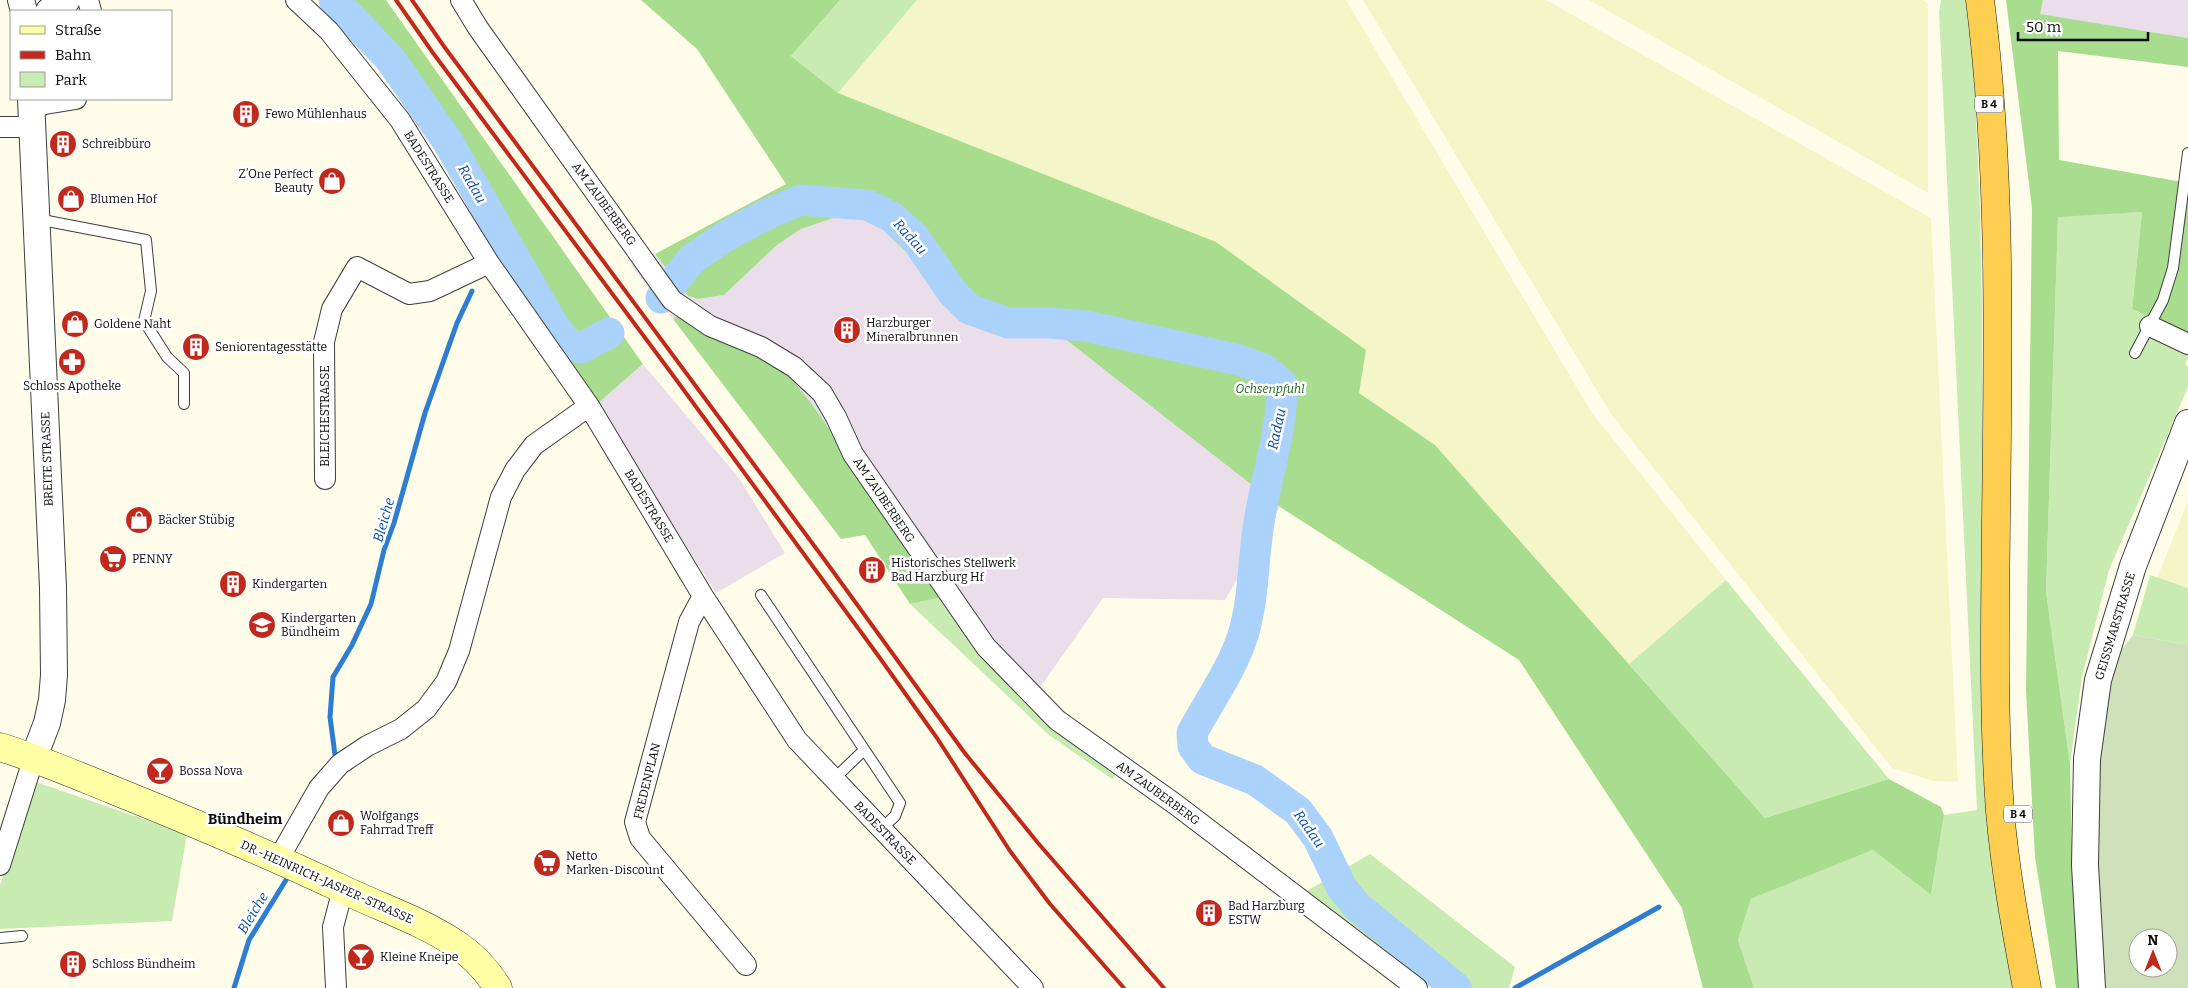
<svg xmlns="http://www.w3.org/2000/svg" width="2188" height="988" font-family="Bitter,serif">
  <rect width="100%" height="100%" fill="#fffde9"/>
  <path fill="#ebdeeb" d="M2043,0h145v38l-149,-24z
    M854,216l21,6 56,54 119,50 230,181 -55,93 -122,-2 -71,101 -274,-344 -52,-20 -26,-18 -7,2 -42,-54 24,-11 33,42 10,3 26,-4 53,-50 24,-16 33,-11z
    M643,364l96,114 46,75 -69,40 -119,-189z"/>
  <path fill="#f4f6c7" d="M917,0h429l246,413 134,167 -97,84 -194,-219 -76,-52 -521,-300z
    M1363,0h183l385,218 27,564 -25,-1 -41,-13 -281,-354z
    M1589,0h334l5,4v189z
    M2188,501v87l-31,-10z"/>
  <path fill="#c8ebb1" d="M840,0h77l-79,93 -47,-37z
    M1941,0h30l9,208 2,105 2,408 34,267h-264l-16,-48 13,-41 122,-49 58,45 13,-80 33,-5 -38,-798z
    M2142,212l-10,97 56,25v24l-3,6 3,3v20l-79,183 -27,107 -12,87 -24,-172 12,-376z
    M2150,575l38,13v57l-55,-10z
    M1726,580l163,199 -124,39 -136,-154z
    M943,597l175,175 -6,7 -63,-44 -139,-131z
    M36,782l151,52 -15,87 -172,8v-44z
    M1370,854l145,113 -6,21h-71l-133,-96z"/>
  <path fill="#a8dd8f" d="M321,0h65l257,364 -46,40 -172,-282 -64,-85z
    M641,0h199l-49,56 47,37 378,149 150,108 -7,43 76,52 330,373 124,-39 52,28 3,8 -13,80 -58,-45 -122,49 -13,41 16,48h-51l-21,-80 -163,-248 -239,-153 -230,-180 -119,-51 -56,-54 -21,-6 -20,2 -33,11 -24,16 -53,50 -26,4 -10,-3 -33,-42 131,-70 -89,-135z
    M2006,0h37l-3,14 148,24v29l-130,-16 1,109 129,23v151l-56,-25 10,-97 -84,5 -12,375 24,172 2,102 7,122h-23l-21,-131 -9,-167 6,-482z
    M676,317h3l27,18 52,20 26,14 30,38 129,190 -33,7 -45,-69 -24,4 -168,-220z"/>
  <path fill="#cfe1ba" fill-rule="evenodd" d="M2133,635l55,10v343h-96l6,-308zM2138,938h30v30h-30z"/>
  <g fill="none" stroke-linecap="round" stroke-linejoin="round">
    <path stroke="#2d7dd5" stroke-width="5" d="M335,755l-5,-38 3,-40 19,-32 19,-41 13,-54 10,-27 31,-110 32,-90 15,-32
      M234,988l15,-48 37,-60
      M1515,988l144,-81"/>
    <path stroke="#aad2fa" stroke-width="31" d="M334,0l56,59 58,83 107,186 14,16 12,4 28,-15
      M661,298l30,-38 33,-23 45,-24 32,-13 66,5 25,12 23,21 37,54 17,17 39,14h42l36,3 153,34 25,9 18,15c1,43 -16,94 -23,138 -6,37 -5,77 -16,113 -11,35 -34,66 -51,98l1,13 9,13 53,21 43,31 20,27 24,50 15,18 99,82"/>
    <g stroke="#3e3e3e" stroke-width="12">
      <path id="service" d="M37,219l109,21 5,51 -7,30 23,36 17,16v31
        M2135,353l28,-53 10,-32 15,-115
        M761,595l139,208 -5,13 -14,13
        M834,779l30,-29
        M0,938l22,-2"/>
    </g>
    <g stroke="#3e3e3e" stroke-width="22">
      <path id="minor" d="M88,0l3,11
        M296,0l33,31 71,89 89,143 100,143 114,190 94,144 236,248
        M461,0l17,28 194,272 38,26 51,21 33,20 28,26 14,24 17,37 133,193 71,73 118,84 242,184
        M32,109l13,-5 31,-5
        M0,127h34
        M2150,326l38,18
        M325,479l-1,-137 8,-33 25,-42 52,27 21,-3 59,-28
        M703,596l-14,26 -54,200 5,16 106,127
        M279,858l40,-70 21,-24 27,-18 34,-17 25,-20 20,-27 13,-31 42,-154 14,-27 19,-25 55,-39
        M0,865l34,-108
        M336,988l-3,-61 10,-38"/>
    </g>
    <g stroke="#3e3e3e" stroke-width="28">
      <path id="tertiary" d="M21,0l3,11
        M49,11l15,-7 3,-4
        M31,99l22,488 1,88 -2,25 -5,23 -13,34
        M2092,988l-7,-123 2,-106 11,-79 35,-114 55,-143"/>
    </g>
    <g stroke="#2d2d2d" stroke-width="29">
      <path id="secondary" d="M0,747c39,12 76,28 113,43 77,31 153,63 227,98 39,19 80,32 116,56 18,12 31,26 42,44"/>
    </g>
    <g stroke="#1c1c1c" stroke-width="29">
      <path id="trunk" d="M1980,0c22,173 18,348 16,522 -1,96 -3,193 4,289 5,59 16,119 27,177"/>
    </g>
    <use href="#service" stroke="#fff" stroke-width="10"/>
    <use href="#minor" stroke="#fff" stroke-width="20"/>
    <use href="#tertiary" stroke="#fff" stroke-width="26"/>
    <use href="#secondary" stroke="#feffa4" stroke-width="28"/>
    <use href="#trunk" stroke="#fece50" stroke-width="28"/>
    <path stroke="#c2291c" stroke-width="4" d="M396,0l37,53 239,321 205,280 60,84 73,113 40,53 74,84
      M412,0l31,45 381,514 140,193 74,91 126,145"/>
  </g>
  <defs>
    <g id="building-disc" transform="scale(1.4375)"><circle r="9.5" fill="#c2291c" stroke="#fff"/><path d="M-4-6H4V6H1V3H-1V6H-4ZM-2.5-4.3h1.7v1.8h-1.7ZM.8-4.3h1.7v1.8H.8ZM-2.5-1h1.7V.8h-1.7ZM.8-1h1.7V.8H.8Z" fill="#fff"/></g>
    <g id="shop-disc" transform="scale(1.4375)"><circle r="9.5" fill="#c2291c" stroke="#fff"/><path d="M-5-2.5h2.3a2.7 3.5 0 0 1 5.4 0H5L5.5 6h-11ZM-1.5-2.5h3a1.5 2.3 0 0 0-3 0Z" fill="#fff"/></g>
    <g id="pharmacy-disc" transform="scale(1.4375)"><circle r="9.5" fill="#c2291c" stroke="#fff"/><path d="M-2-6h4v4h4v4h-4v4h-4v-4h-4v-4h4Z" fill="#fff"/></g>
    <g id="supermarket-disc" transform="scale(1.4375)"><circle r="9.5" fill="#c2291c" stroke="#fff"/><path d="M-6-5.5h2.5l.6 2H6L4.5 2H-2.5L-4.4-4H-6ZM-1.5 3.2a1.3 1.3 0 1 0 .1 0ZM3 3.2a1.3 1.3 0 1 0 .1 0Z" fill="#fff"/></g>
    <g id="school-disc" transform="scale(1.4375)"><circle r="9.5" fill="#c2291c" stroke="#fff"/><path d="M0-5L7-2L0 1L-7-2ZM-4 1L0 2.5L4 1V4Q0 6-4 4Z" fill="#fff"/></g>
    <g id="bar-disc" transform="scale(1.4375)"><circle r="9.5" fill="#c2291c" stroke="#fff"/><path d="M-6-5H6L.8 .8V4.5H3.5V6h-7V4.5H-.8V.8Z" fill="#fff"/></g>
  </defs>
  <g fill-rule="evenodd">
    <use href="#building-disc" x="246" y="114"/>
    <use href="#building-disc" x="63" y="144"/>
    <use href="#shop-disc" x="332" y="181"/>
    <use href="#shop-disc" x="71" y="199"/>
    <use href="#shop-disc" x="75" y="324"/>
    <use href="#building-disc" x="847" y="330"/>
    <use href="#building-disc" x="196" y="347"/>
    <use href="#pharmacy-disc" x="72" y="362"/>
    <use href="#shop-disc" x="139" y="520"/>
    <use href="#supermarket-disc" x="113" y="559"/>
    <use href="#building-disc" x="872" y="570"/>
    <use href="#building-disc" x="233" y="584"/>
    <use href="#school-disc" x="262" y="625"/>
    <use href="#bar-disc" x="160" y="771"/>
    <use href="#shop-disc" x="341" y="823"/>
    <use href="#supermarket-disc" x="547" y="863"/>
    <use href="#building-disc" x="1209" y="913"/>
    <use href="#bar-disc" x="361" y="957"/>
    <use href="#building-disc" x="73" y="964"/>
  </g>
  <g text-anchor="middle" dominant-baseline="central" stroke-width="5" stroke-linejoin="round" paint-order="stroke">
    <g fill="#fff" stroke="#545454" stroke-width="1">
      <rect x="1975" y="95.5" width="28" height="17" rx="4"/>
      <rect x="2004" y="805.5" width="28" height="17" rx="4"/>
    </g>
    <g font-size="11" font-weight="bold" fill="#0b0b0b">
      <text x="1989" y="104">B 4</text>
      <text x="2018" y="814">B 4</text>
    </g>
    <g font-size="12" fill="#0b0b0b" stroke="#fff" text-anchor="start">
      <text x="265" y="114">Fewo Mühlenhaus</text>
      <text x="82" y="144">Schreibbüro</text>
      <text x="313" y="174" text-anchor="end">Z’One Perfect<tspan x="313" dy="14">Beauty</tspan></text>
      <text x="90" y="199">Blumen Hof</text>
      <text x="866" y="323">Harzburger<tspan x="866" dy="14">Mineralbrunnen</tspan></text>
      <text x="94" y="324">Goldene Naht</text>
      <text x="215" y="347">Seniorentagesstätte</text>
      <text x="72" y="386" text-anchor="middle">Schloss Apotheke</text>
      <text x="158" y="520">Bäcker Stübig</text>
      <text x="132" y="559">PENNY</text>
      <text x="891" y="563">Historisches Stellwerk<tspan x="891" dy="14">Bad Harzburg Hf</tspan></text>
      <text x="252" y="584">Kindergarten</text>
      <text x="281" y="618">Kindergarten<tspan x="281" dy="14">Bündheim</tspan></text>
      <text x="179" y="771">Bossa Nova</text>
      <text x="360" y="816">Wolfgangs<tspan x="360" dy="14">Fahrrad Treff</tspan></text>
      <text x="566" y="856">Netto<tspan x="566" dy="14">Marken-Discount</tspan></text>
      <text x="1228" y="906">Bad Harzburg<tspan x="1228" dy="14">ESTW</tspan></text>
      <text x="380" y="957">Kleine Kneipe</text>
      <text x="92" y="964">Schloss Bündheim</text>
    </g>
    <g font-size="12" fill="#0b0b0b" stroke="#fff">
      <text transform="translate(429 167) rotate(58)">BADESTRASSE</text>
      <text transform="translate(604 204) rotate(54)">AM ZAUBERBERG</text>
      <text transform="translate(325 416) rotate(-90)">BLEICHESTRASSE</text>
      <text transform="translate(47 459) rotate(-92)">BREITE STRASSE</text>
      <text transform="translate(884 500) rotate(56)">AM ZAUBERBERG</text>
      <text transform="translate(649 506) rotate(59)">BADESTRASSE</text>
      <text transform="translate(2115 626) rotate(-73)">GEISSMARSTRASSE</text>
      <text transform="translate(647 781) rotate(-76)">FREDENPLAN</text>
      <text transform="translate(1158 793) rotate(36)">AM ZAUBERBERG</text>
      <text transform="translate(885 833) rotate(46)">BADESTRASSE</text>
      <text transform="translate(327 882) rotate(24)">DR.-HEINRICH-JASPER-STRASSE</text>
    </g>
    <g font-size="12" font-style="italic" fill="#1f6518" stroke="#fff">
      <text x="1270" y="389">Ochsenpfuhl</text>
    </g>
    <g font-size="14" font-style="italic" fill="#0e4fa2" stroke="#fff">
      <text transform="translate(472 184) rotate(60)">Radau</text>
      <text transform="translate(910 237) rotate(48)">Radau</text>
      <text transform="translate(1277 429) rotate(-78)">Radau</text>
      <text transform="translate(384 520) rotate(-74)">Bleiche</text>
      <text transform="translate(1309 829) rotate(55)">Radau</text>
      <text transform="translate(253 913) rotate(-59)">Bleiche</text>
    </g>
    <g font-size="15" font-weight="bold" fill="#0b0b0b" stroke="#fff">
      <text x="245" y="819">Bündheim</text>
    </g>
  </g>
  <rect x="10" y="10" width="162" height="90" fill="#ffffff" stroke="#9d9d9d"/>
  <rect x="20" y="26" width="25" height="8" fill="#feffa4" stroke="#9d9d9d"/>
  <text x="55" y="35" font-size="15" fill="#0b0b0b">Straße</text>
  <rect x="20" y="51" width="25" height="8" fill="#c2291c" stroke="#9d9d9d"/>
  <text x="55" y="60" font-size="15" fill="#0b0b0b">Bahn</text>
  <rect x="20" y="72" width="25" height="15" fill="#c8ebb1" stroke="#9d9d9d"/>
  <text x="55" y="85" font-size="15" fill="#0b0b0b">Park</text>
  <g transform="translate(2153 953)"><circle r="24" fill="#ffffff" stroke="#9d9d9d"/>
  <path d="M0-4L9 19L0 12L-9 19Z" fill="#c2291c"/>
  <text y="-8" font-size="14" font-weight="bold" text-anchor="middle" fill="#0b0b0b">N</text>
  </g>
  <path d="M2018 32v8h130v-8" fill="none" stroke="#0b0b0b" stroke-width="2.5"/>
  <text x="2026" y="32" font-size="15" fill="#0b0b0b" stroke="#ffffff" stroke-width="4" paint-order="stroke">50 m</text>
</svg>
